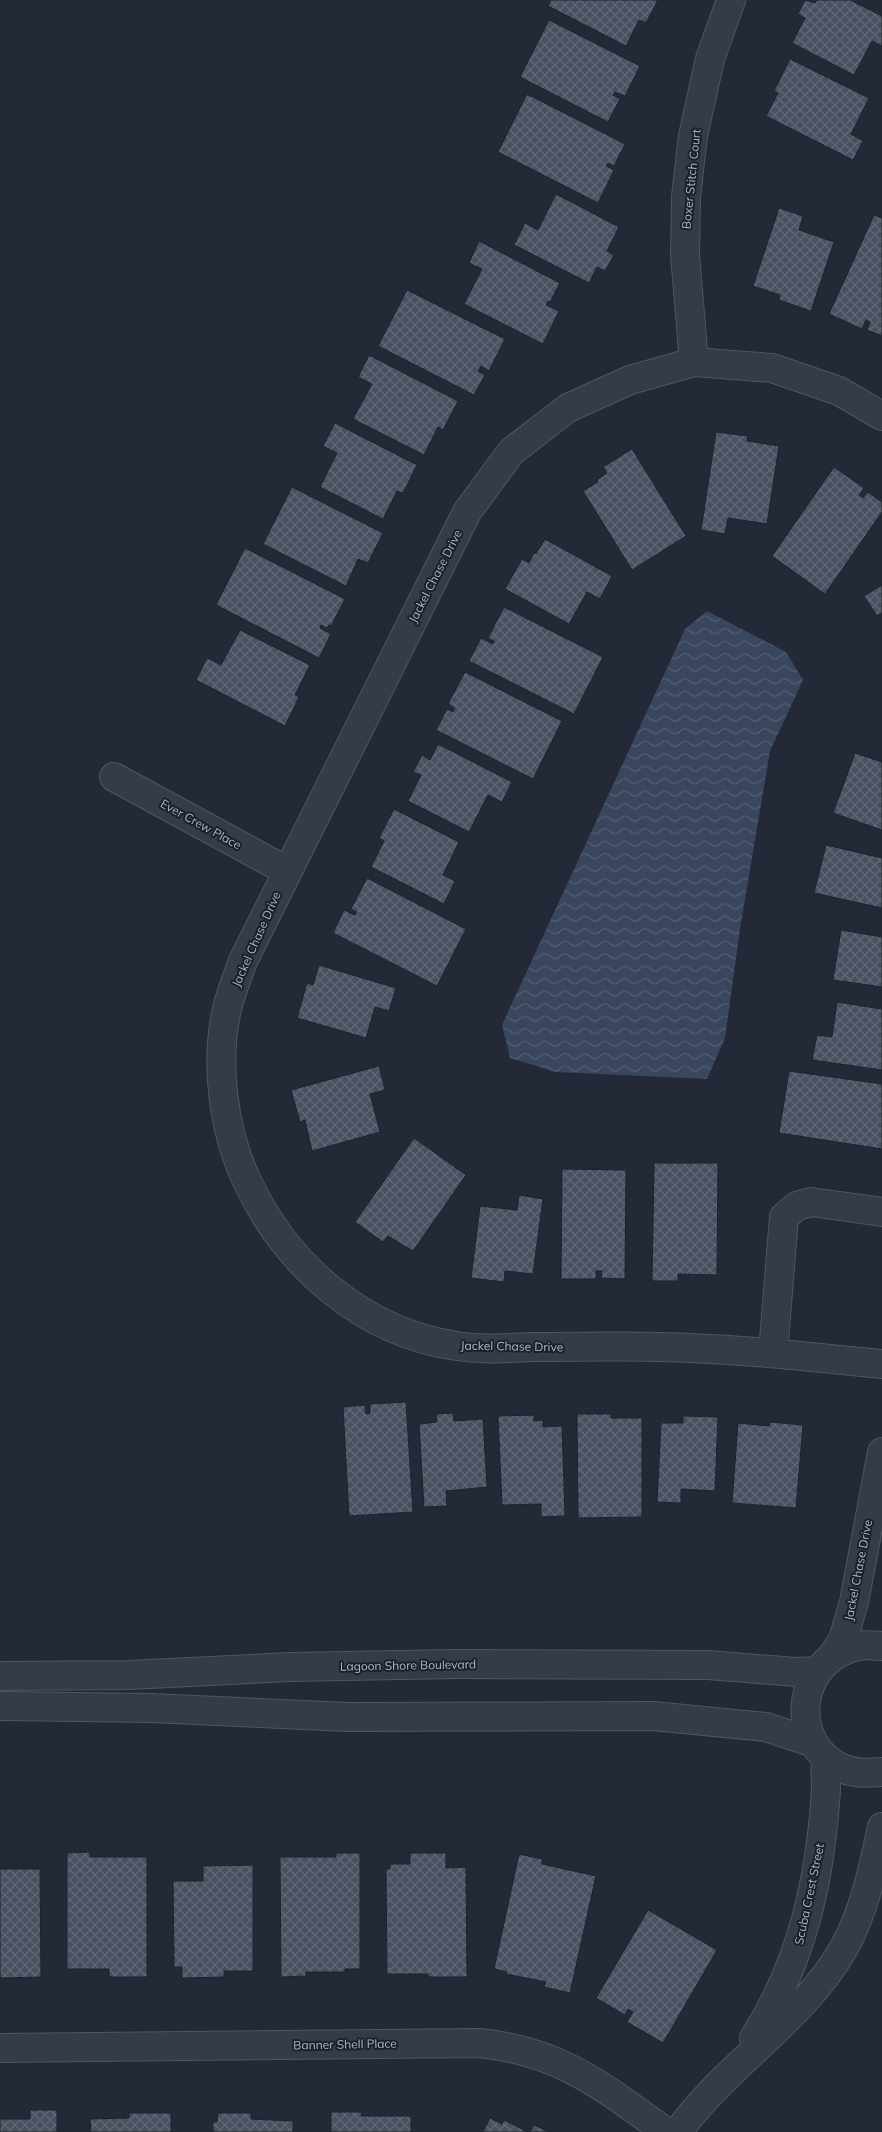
<svg xmlns="http://www.w3.org/2000/svg" width="882" height="2132" font-family="Mulish,sans-serif">
  <defs>
    <pattern id="water-waves" width="16" height="10" patternUnits="userSpaceOnUse" patternTransform="scale(1.25)"><rect width="16" height="10" fill="#39465e"/><path d="M0 5q4-4 8 0t8 0" fill="none" stroke="#535e73"/></pattern>
    <pattern id="building-cross-hatch" width="8" height="8" patternUnits="userSpaceOnUse" patternTransform="scale(1.25)"><rect width="8" height="8" fill="#495060"/><path d="M0 0l8 8M0 8l8-8" fill="none" stroke="#616775"/></pattern>
  </defs>
  <rect width="100%" height="100%" fill="#232936"/>
  <path fill="url(#water-waves)" d="M707,611l79,41 17,28 -33,71 -30,178 -15,109 -18,41 -151,-7 -46,-14 -8,-33 183,-396z"/>
  <path fill="url(#building-cross-hatch)" stroke="#1d232d" d="M551,0h107l-12,23 -7,-3 -13,26 -78,-40z
    M805,0l10,3 2,-3h33l32,16v30l-10,-5 -18,34 -62,-32 13,-25 -7,-4z
    M549,20l91,46 -15,30 -10,-4 -2,3 7,4 -12,23 -88,-45z
    M790,59l79,39 -18,36 12,7 -10,19 -87,-44 12,-23 -4,-2z
    M527,94l98,50 -11,22 -6,-3 -2,3 8,4 -16,33 -100,-51z
    M556,194l63,33 -12,24 7,4 -9,16 -8,-4 -8,16 -75,-38 11,-22 13,7z
    M779,208l24,8 -4,14 35,12 -23,69 -32,-11 1,-5 -27,-9z
    M874,215l8,3v118l-15,-6 3,-8 -4,-2 -4,9 -33,-15z
    M479,241l81,42 -10,19 -2,-1 -2,4 13,6 -16,33 -79,-40 18,-35 -13,-6z
    M407,290l98,49 -16,32 -8,-5 -3,5 7,4 -11,20 -96,-49z
    M369,355l89,46 -15,29 -5,-3 -14,28 -71,-36 19,-35 -14,-7z
    M335,423l82,42 -14,28 -6,-2 -14,28 -63,-32 17,-34 -14,-7z
    M716,432l32,4 -1,5 32,5 -12,78 -39,-6 -3,16 -24,-4z
    M632,449l54,87 -54,34 -49,-79 15,-9 -1,-2 10,-7 -4,-6z
    M834,467l30,21 -5,7 4,3 5,-6 14,10v10l-57,82 -53,-38z
    M292,487l91,46 -15,30 -10,-4 -12,27 -83,-42z
    M545,539l67,37 -12,23 -13,-7 -18,32 -64,-35 17,-30 7,4 5,-10 2,1z
    M245,548l100,51 -14,27 -2,-1 -2,3 -6,-3 -1,3 11,6 -12,24 -103,-53z
    M882,585v28l-5,3 -13,-20z
    M504,607l99,50 -29,57 -105,-53 12,-23 12,6 1,-3 -6,-3z
    M240,630l70,35 -15,30 4,2 -14,29 -89,-46 11,-22 14,7z
    M465,672l97,49 -29,58 -97,-49 11,-21 6,3 2,-4 -7,-4z
    M438,744l74,38 -10,20 -14,-7 -19,37 -61,-31 13,-26 -8,-3 9,-17 8,5z
    M855,753l27,9v68l-49,-17z
    M394,809l65,33 -16,33 12,6 -11,23 -73,-37 13,-26 -5,-3z
    M826,845l56,13v50l-68,-15z
    M367,878l99,51 -29,57 -104,-53 11,-23 11,5 2,-3 -6,-3z
    M841,930l41,7v50l-49,-7z
    M319,965l77,23 -7,23 -14,-4 -9,31 -69,-20 10,-35 6,2z
    M837,1002l45,7v61l-70,-10 5,-25 15,2z
    M379,1066l6,24 -15,4 10,38 -68,19 -7,-31 -5,2 -9,-32z
    M789,1071l93,13v65l-103,-16z
    M414,1138l52,37 -53,76 -25,-15 -5,6 -28,-20z
    M654,1163h64l-1,112 -39,-1v7h-26z
    M562,1169l64,1 -1,109 -24,-1 1,-7h-6v8h-35z
    M519,1195l24,4 -10,75 -28,-3 -1,11 -33,-4 9,-72 37,4z
    M406,1402l7,110 -64,4 -6,-109 22,-2 1,9 4,-1v-9z
    M453,1413l1,8 29,-2 4,68 -41,4 1,15 -23,1 -5,-83 18,-2 -1,-8z
    M577,1414h35l-1,4h31v99l-64,1z
    M534,1415v6l9,-1v7l19,-1 3,90 -24,1v-13l-39,1 -4,-89z
    M683,1416l35,1 -3,74 -34,-2v14l-24,-1 4,-79h22z
    M770,1422l33,3 -7,83 -64,-5 6,-80 31,3z
    M90,1852v5h57v120h-38v-8h-42v-116z
    M336,1853h24v116h-15v3h-39v4l-25,1 -1,-120h56z
    M410,1853h36v15l20,-1 1,110h-39v-3h-41l-1,-105h4v-5h20z
    M519,1854l23,5v5l54,12 -26,117 -26,-6 2,-5 -40,-8 1,-2 -13,-3z
    M253,1865v106h-29v6l-42,1v-11h-8l-1,-86h30v-15z
    M0,1869h40l1,108 -41,1z
    M648,1910l69,40 -54,93 -36,-21 6,-10 -5,-3 -3,6 -29,-17z
    M30,2110h27v22h-57v-13h30z
    M331,2112h31l-1,4h50v16h-80z
    M129,2113h42v19h-80l-1,-13 39,-1z
    M218,2113h33v6l42,2v11h-80v-10h4z
    M490,2118l12,6 2,-4 24,12h-45z
    M534,2125l15,7h-19z"/>
  <g fill="none" stroke-linecap="round" stroke-linejoin="round">
    <g stroke="#505661" stroke-width="30">
      <path id="minor" d="M694,362l-9,-107 1,-58 7,-61 17,-77 21,-59
        M882,416l-43,-25 -67,-23 -78,-6 -64,18 -62,28 -57,44 -44,60 -224,449c-5,14 -11,29 -15,44 -14,55 -5,127 20,178 39,83 116,150 209,163 25,4 50,2 75,1 42,0 84,-1 126,0 75,1 150,10 224,17
        M114,777l173,94
        M773,1353l11,-136 13,-11 14,-4 71,10
        M882,1646c-12,-1 -23,-2 -34,3 -54,19 -58,98 -4,120 12,5 25,4 38,3
        M832,1656l11,-16 11,-38 28,-150
        M0,1676l129,-1 160,-8 167,-3 252,1 88,7 21,-1
        M0,1706l151,2 196,9 306,-1 113,11 48,16
        M754,2038c39,-61 60,-132 68,-204 2,-15 3,-30 4,-45 0,-11 -2,-19 1,-30
        M0,2048l479,-5c81,8 123,43 187,89
        M678,2132c48,-68 126,-112 167,-186 20,-37 28,-78 37,-119"/>
    </g>
    <use href="#minor" stroke="#363c47" stroke-width="28"/>
  </g>
  <g text-anchor="middle" dominant-baseline="central" stroke-width="4" stroke-linejoin="round" paint-order="stroke">
    <g font-size="12" fill="#b0b6c3" stroke="#1b212b">
      <text transform="translate(691 179) rotate(-84)">Boxer Stitch Court</text>
      <text transform="translate(435 576) rotate(-63)">Jackel Chase Drive</text>
      <text transform="translate(201 824) rotate(29)">Ever Crew Place</text>
      <text transform="translate(256 939) rotate(-66)">Jackel Chase Drive</text>
      <text transform="translate(512 1346) rotate(1)">Jackel Chase Drive</text>
      <text transform="translate(858 1570) rotate(-79)">Jackel Chase Drive</text>
      <text transform="translate(408 1665) rotate(-1)">Lagoon Shore Boulevard</text>
      <text transform="translate(809 1894) rotate(-78)">Scuba Crest Street</text>
      <text transform="translate(345 2044) rotate(-1)">Banner Shell Place</text>
    </g>
  </g>
</svg>
